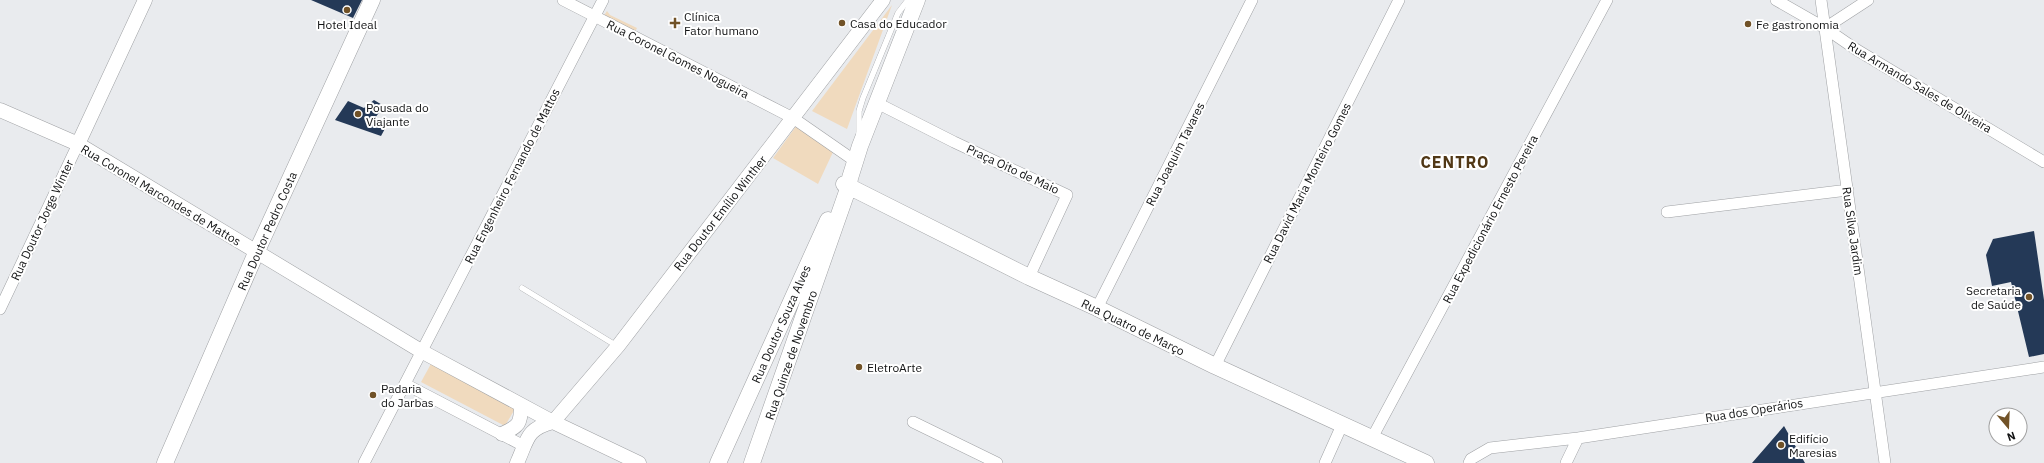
<svg xmlns="http://www.w3.org/2000/svg" width="2044" height="463" font-family="'IBM Plex Sans',sans-serif">
  <rect width="100%" height="100%" fill="#e9ebee"/>
  <path fill="#f0dabe" d="M892,5l-45,124 -35,-18z
    M607,11l3,4 27,13 -3,6 -31,-17z
    M797,125l37,25 -16,34 -45,-26z
    M432,362l84,45 -11,19 -84,-44z"/>
  <path fill="#243957" d="M311,0h51l-9,18z
    M374,100l10,6 -12,16 15,3 -6,11 -46,-16 13,-19 16,7z
    M2034,231l10,69v54l-15,3 -18,-75 -19,4 -6,-31 7,-16z
    M1784,426l21,37h-53z"/>
  <g fill="none" stroke-linecap="round" stroke-linejoin="round">
    <g stroke="#9fa1a4" stroke-width="6">
      <path id="service" d="M859,136v-25l4,-13 35,-85 10,-13
        M522,288l95,58"/>
    </g>
    <g stroke="#9fa1a4" stroke-width="12">
      <path id="minor" d="M563,0l230,118 62,43
        M1776,0l49,28 32,22 187,112
        M1821,0l64,463
        M1825,28l43,-28
        M877,103l77,39 113,53 -38,82
        M1667,212l181,-22
        M1097,308l155,-308
        M0,309l78,-165
        M1215,366l184,-366
        M405,384l119,62
        M913,422l84,41
        M1372,438l235,-438
        M364,463l239,-463
        M1325,463l17,-38
        M1469,463l2,-4 19,-11 88,-10 466,-71
        M1566,463l12,-25"/>
    </g>
    <g stroke="#9fa1a4" stroke-width="15">
      <path id="tertiary" d="M0,110l78,34 343,207 132,71 86,41
        M78,144l67,-144
        M553,422l65,-76 265,-346
        M502,434c17,-8 19,-10 19,-29
        M517,463c11,-24 9,-34 36,-41"/>
    </g>
    <g stroke="#9fa1a4" stroke-width="17">
      <path id="secondary" d="M844,184l185,93 68,31 118,58 211,97
        M165,463l91,-210 116,-253
        M718,463l110,-243
        M752,463l97,-277 1,-8 10,-32 57,-146"/>
    </g>
    <use href="#service" stroke="#fff" stroke-width="5.5"/>
    <use href="#minor" stroke="#fff" stroke-width="11"/>
    <use href="#tertiary" stroke="#fff" stroke-width="14"/>
    <use href="#secondary" stroke="#fff" stroke-width="16"/>
  </g>
  <g fill="#715227" stroke="#fff" stroke-width="1.5">
    <circle cx="347" cy="10" r="4"/>
    <path d="M673 17h4v4h4v4h-4v4h-4v-4h-4v-4h4z"/>
    <circle cx="842" cy="23" r="4"/>
    <circle cx="1748" cy="24" r="4"/>
    <circle cx="358" cy="114" r="4"/>
    <circle cx="2029" cy="297" r="4"/>
    <circle cx="859" cy="367" r="4"/>
    <circle cx="373" cy="395" r="4"/>
    <circle cx="1781" cy="445" r="4"/>
  </g>
  <g text-anchor="middle" dominant-baseline="central" stroke-width="4" stroke-linejoin="round" paint-order="stroke">
    <g font-size="12" fill="#131415" stroke="#fff" text-anchor="start">
      <text x="684" y="16">Clínica<tspan x="684" dy="14">Fator humano</tspan></text>
      <text x="850" y="23">Casa do Educador</text>
      <text x="347" y="24" text-anchor="middle">Hotel Ideal</text>
      <text x="1756" y="24">Fe gastronomia</text>
      <text x="366" y="107">Pousada do<tspan x="366" dy="14">Viajante</tspan></text>
      <text x="2021" y="290" text-anchor="end">Secretaria<tspan x="2021" dy="14">de Saúde</tspan></text>
      <text x="867" y="367">EletroArte</text>
      <text x="381" y="388">Padaria<tspan x="381" dy="14">do Jarbas</tspan></text>
      <text x="1789" y="438">Edifício<tspan x="1789" dy="14">Maresias</tspan></text>
    </g>
    <g font-size="12" fill="#131415" stroke="#fff">
      <text transform="translate(678 59) rotate(27)">Rua Coronel Gomes Nogueira</text>
      <text transform="translate(1920 87) rotate(31)">Rua Armando Sales de Oliveira</text>
      <text transform="translate(1175 154) rotate(-63)">Rua Joaquim Tavares</text>
      <text transform="translate(1013 169) rotate(25)">Praça Oito de Maio</text>
      <text transform="translate(512 176) rotate(-63)">Rua Engenheiro Fernando de Mattos</text>
      <text transform="translate(1307 183) rotate(-63)">Rua David Maria Monteiro Gomes</text>
      <text transform="translate(161 195) rotate(31)">Rua Coronel Marcondes de Mattos</text>
      <text transform="translate(720 213) rotate(-52)">Rua Doutor Emílio Winther</text>
      <text transform="translate(1490 219) rotate(-62)">Rua Expedicionário Ernesto Pereira</text>
      <text transform="translate(42 220) rotate(-65)">Rua Doutor Jorge Winter</text>
      <text transform="translate(267 231) rotate(-66)">Rua Doutor Pedro Costa</text>
      <text transform="translate(1853 231) rotate(82)">Rua Silva Jardim</text>
      <text transform="translate(781 324) rotate(-66)">Rua Doutor Souza Alves</text>
      <text transform="translate(1133 327) rotate(26)">Rua Quatro de Março</text>
      <text transform="translate(791 355) rotate(-71)">Rua Quinze de Novembro</text>
      <text transform="translate(1754 410) rotate(-9)">Rua dos Operários</text>
    </g>
    <g font-size="16" font-weight="bold" letter-spacing="1" fill="#513816" stroke="#fff">
      <text x="1455" y="162">CENTRO</text>
    </g>
  </g>
  <g transform="translate(2008 427) rotate(161)"><circle r="19" fill="#ffffff" stroke="#a1a1a1"/>
  <path d="M0-3L7 15L0 10L-7 15Z" fill="#715227"/>
  <text y="-6" font-size="11" font-weight="bold" text-anchor="middle" fill="#131415">N</text>
  </g>
</svg>
